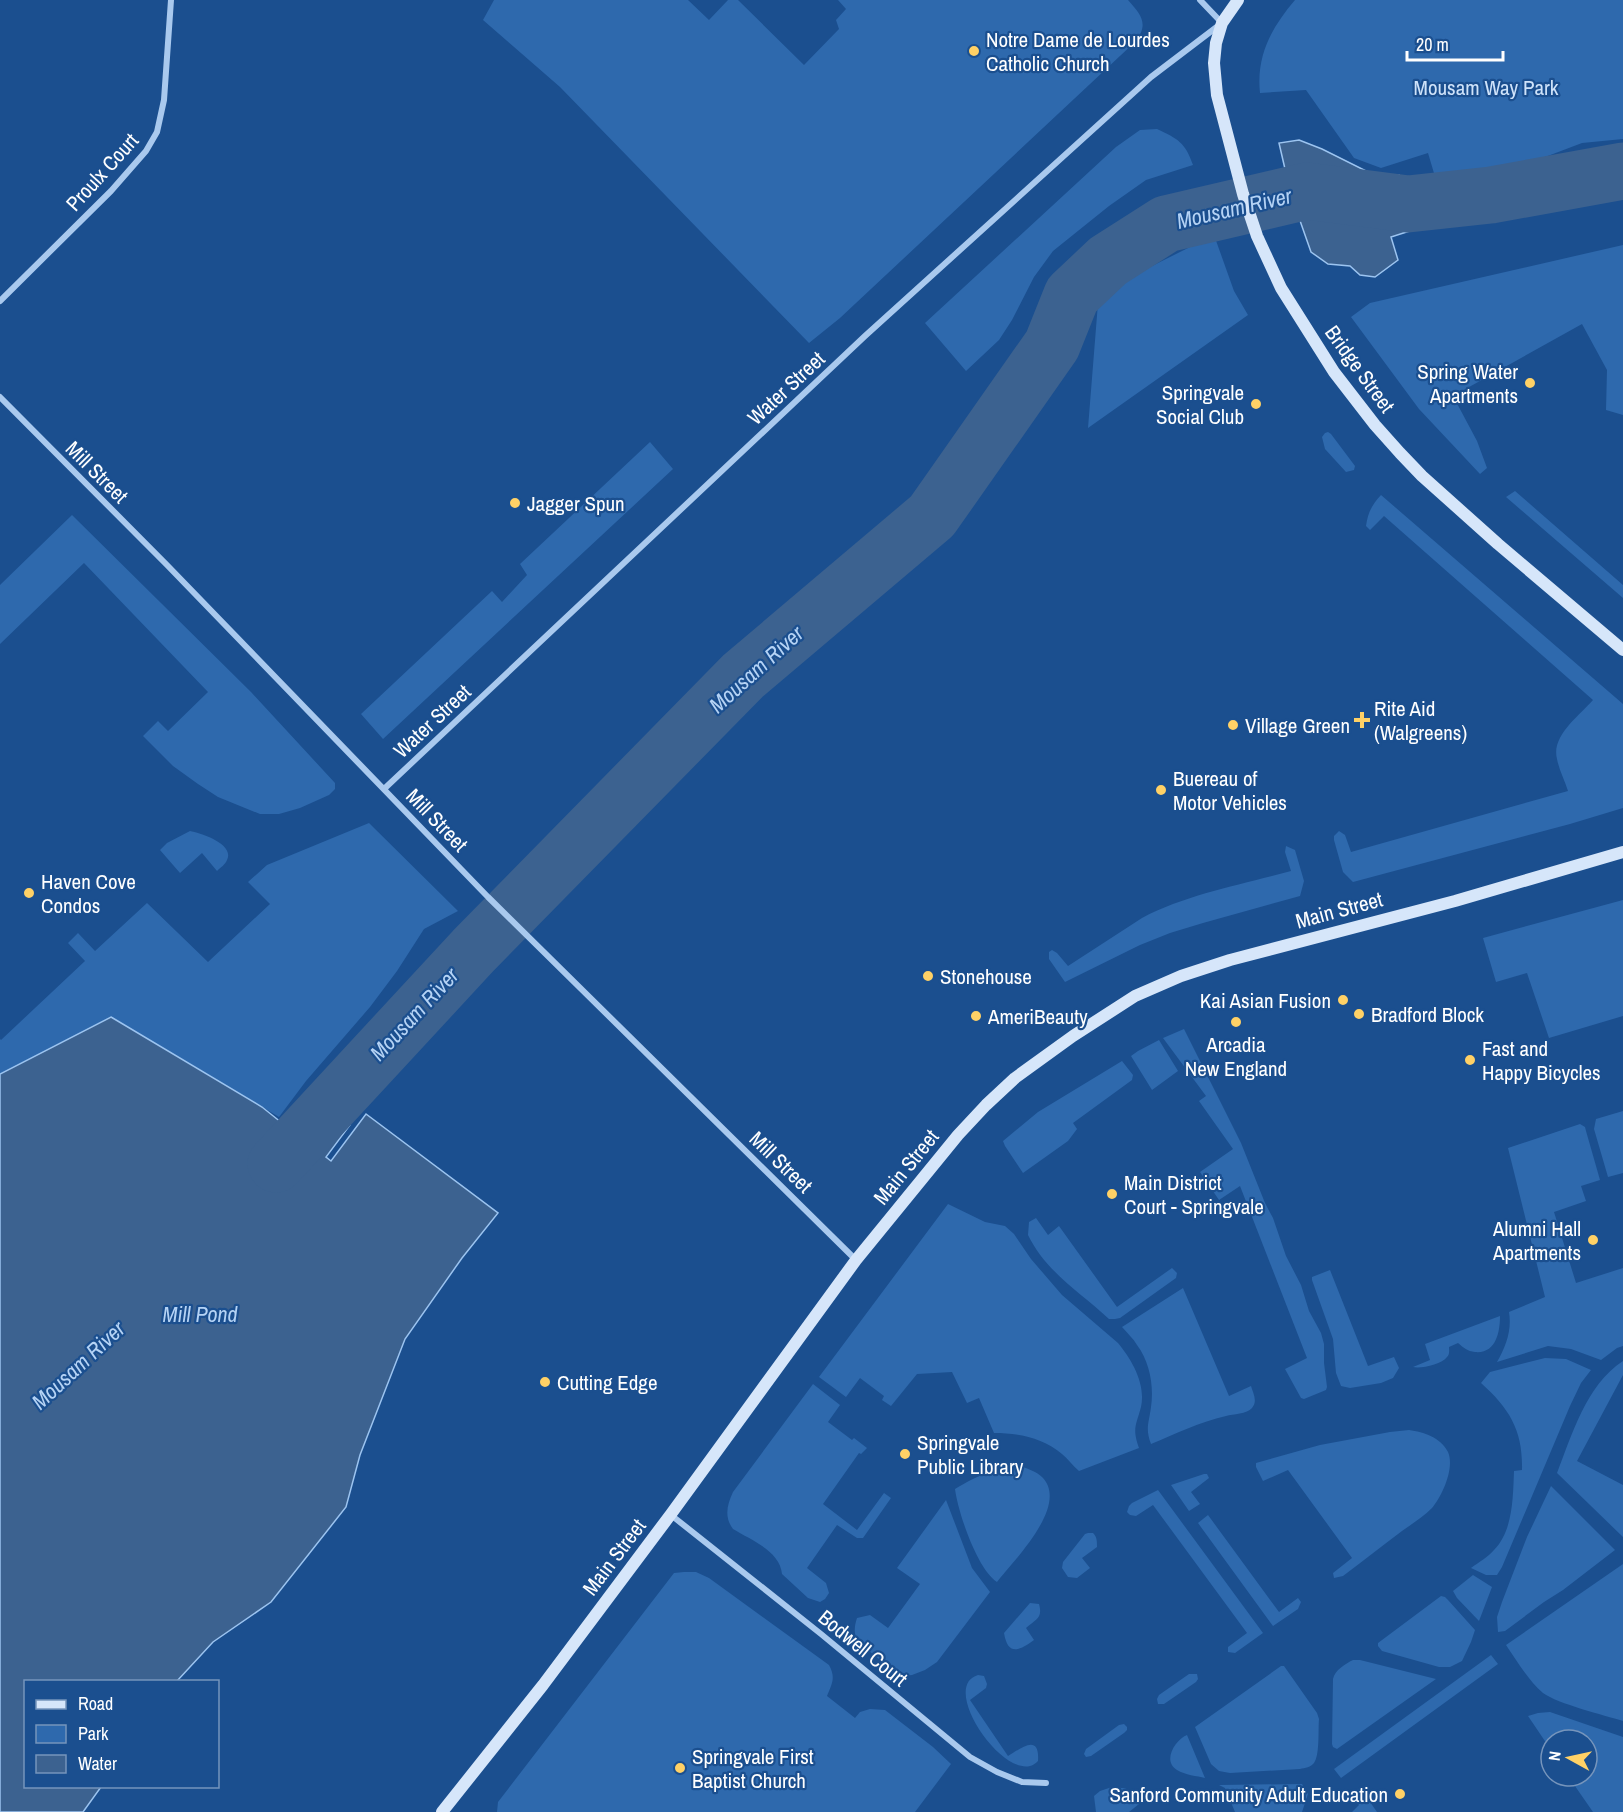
<svg xmlns="http://www.w3.org/2000/svg" width="1623" height="1812" font-family="'Archivo Narrow',sans-serif">
  <rect width="100%" height="100%" fill="#1b4f8f"/>
  <path fill="#2e69ad" d="M494,0h194l21,20 19,-20h10l66,65 35,-36 -3,-9 10,-11 -8,-9h290c13,15 21,23 8,41l-296,277 -31,25 -249,-256 -77,-67z
    M1295,0h328v139l-41,4 -84,32 -59,15 -11,-37 -47,15 -27,-10 -48,-68 -46,3c-4,-38 12,-66 35,-93z
    M1157,129c21,10 28,13 36,36l-47,15 -37,26 -56,45 -19,26 -22,43 -13,20 -33,31 -41,-48 191,-176 24,-17z
    M1214,235l20,56 14,24 -160,113 10,-125 34,-27z
    M1623,245v170l-17,-5 1,-40 -25,-46 -129,72 24,45 10,27 -7,6 -61,-65 -68,-92 19,-14z
    M1328,432l3,2 24,32 -1,4 -8,2 -21,-23 -3,-12 3,-4z
    M650,442l23,27 -290,270 -22,-25 131,-123 10,11 25,-27 -7,-11z
    M1515,491l108,94v13l-117,-101z
    M1381,495l242,209v104l-53,16 -217,58 -10,-10 -9,-32v-4l5,-5 6,4 6,17 217,-61c-3,-10 -9,-21 -11,-32 -6,-23 22,-43 36,-59l-209,-184 -14,14 -4,-4c2,-14 6,-21 15,-31z
    M72,515l179,177 84,91v6l-6,6 -29,13 -21,6h-19l-42,-17 -20,-13 -25,-18 -30,-30 15,-15 10,10 40,-39 -124,-129 -84,81v-59z
    M369,823l89,88 -34,18 -27,42 -27,36 -64,74 -27,36 -168,-100 -111,57v-35l1,1 84,-79 -17,-18 10,-10 17,18 52,-48 61,59 62,-58 -22,-22 19,-17z
    M190,831c11,2 45,13 37,29 -2,5 -6,7 -10,11l-15,-18 -22,20 -20,-23 7,-7z
    M1286,846l9,4 9,31 -4,15 -97,27 -33,10 -30,12 -75,37 -16,-23v-7l3,-2 5,3 11,13 74,-48c46,-24 99,-33 149,-47l-6,-19z
    M1623,900v116l-74,22 -22,-65 -31,9 -13,-44z
    M1184,1029l57,114 24,60 8,15 13,38 15,29 8,26 12,22 3,11v19l3,24 -1,3 -22,9 -3,-1 -16,-29 22,-11 -67,-172 -21,14 -19,-28 33,-23 -34,-48 7,-5 -43,-58z
    M1159,1040l19,31 -26,19 -21,-34 7,-5z
    M1122,1061l11,14 -1,5 -59,43 4,6 -9,12 -45,32 -18,-27 -2,-5 35,-29z
    M1623,1111v62l-15,4 -14,-48 2,-10z
    M1580,1124l5,3 1,4 14,49 -19,6 5,15 -32,11 22,71 47,-15v78l-6,2 -16,12 -30,-11 -23,-3 -51,16c9,-16 15,-32 12,-50l36,-15 -37,-149z
    M948,1204l37,18 20,4 9,8 17,25 31,36 56,48c14,17 28,41 23,64 -5,19 -9,21 -2,41l-60,23c-6,-5 -11,-12 -17,-17 -19,-16 -43,-21 -68,-21l-15,-35 -12,5 -15,-31 -35,2 -26,32 -9,-6 2,-4 -24,-18 -14,19 -27,-20z
    M1036,1218l12,17 11,-9 58,81 55,-39 5,5 -1,5 -56,40 -5,1h-6c-29,-27 -63,-47 -81,-84l1,-13z
    M1330,1270l38,96 26,-9 5,11 -6,10 -12,5 -31,5 -9,-2 -5,-13 -3,-34 -21,-59v-3z
    M1183,1288l46,108 22,-10c2,7 7,15 1,22 -5,6 -19,6 -26,8 -26,6 -51,18 -75,28 -6,-16 -2,-21 0,-37 3,-20 -1,-45 -14,-62 -4,-7 -10,-12 -15,-18z
    M1500,1316c0,16 -4,38 -25,36 -8,-1 -11,-4 -17,-9l-9,4c0,3 1,7 -2,10 -5,7 -26,12 -34,10l17,-7 -5,-16z
    M1545,1358l21,1 25,11 -10,13 -11,23 -68,161 -5,8h-11l-15,-7c8,-6 17,-11 23,-18 19,-19 19,-53 20,-79l8,-1c1,-39 -12,-61 -41,-87l9,-11z
    M1623,1361v14l-46,86 46,24v52l-66,-64c15,-38 29,-88 66,-112z
    M813,1384l27,21 -12,17 24,18 2,-2 13,10 -6,6 -2,-1 -36,51 34,26 27,-37 7,5 -28,40h-6l-20,-13 -30,43 19,15 3,10 -4,6 -5,3 -12,-4 -26,-24c-2,-23 -31,-34 -49,-45 -9,-12 -6,-24 0,-37z
    M1409,1430c15,2 31,7 39,22 7,16 -6,44 -16,56 -9,9 -20,16 -30,23 -20,15 -39,30 -59,45l-9,2 -1,-5 19,-15 -64,-88 -25,11 -7,-14v-4l64,-18 70,-13z
    M1021,1466c7,3 16,6 21,11 28,28 -28,83 -45,105 -20,-13 -39,-70 -42,-93 24,-14 38,-21 66,-23z
    M1204,1474h3l2,4 -18,14 9,12 -11,7 -18,-26z
    M1551,1486l64,64 -52,40 -19,12 -39,29 -7,1 -1,-15 5,-15 25,-65z
    M1158,1490l105,143 -28,20 -7,-1v-5l19,-14 -94,-128 -17,11 -6,-1 -3,-3 2,-6 3,-3z
    M946,1500l26,68 18,24 -53,70 -12,8 -13,5 -8,1 -7,-2 -40,-33c-3,-8 -3,-14 0,-23l13,-3 18,13 32,-44 -23,-16z
    M1208,1515l71,97 19,-14 3,4 -3,7 -25,17 -75,-103z
    M1088,1533h5c4,4 4,8 4,14l-15,11 8,10 -13,10 -9,-1 -6,-9 1,-6 22,-28z
    M1623,1564v157c-19,-6 -65,-17 -80,-28 -15,-13 -26,-32 -37,-48z
    M684,1572h12l13,6 120,87c7,13 3,18 -2,31l28,22 5,-6 10,-3 15,1 48,37 18,17 -36,48h-418l1,-10 176,-229z
    M1473,1575l19,12 -13,34 -22,-23 -4,-7z
    M1441,1596l4,1 3,3 27,30 -4,12 -9,19 -12,6h-11l-57,-16 -4,-5v-3z
    M1030,1603l9,1c4,14 -3,15 -13,24l8,12c-14,10 -26,17 -30,-7z
    M1491,1655l7,9 -157,114 -7,-9z
    M1353,1660h7l76,19 -99,70 -4,-2 -1,-3 1,-65c2,-9 12,-15 20,-19z
    M1281,1666h3l33,47 2,6c-1,10 1,36 -5,44 -3,4 -9,5 -14,6l-70,4 -11,-2 -8,-7 -16,-37z
    M1189,1674h8l1,5 -2,3 -32,22h-6l-1,-5 2,-4z
    M978,1675l6,1 3,8 -1,4 -16,12 38,56c12,-7 32,-24 30,5 -2,2 -6,5 -8,5 -31,8 -90,-80 -52,-91z
    M1550,1712l73,25v75h-30l-25,-36h19v-36h-36v10l-23,-34 10,-3z
    M1124,1724l3,3v3l-3,3 -33,23 -5,1 -2,-3 2,-5 33,-24z
    M1187,1735l18,43c-8,-2 -20,-3 -28,-8 -15,-9 -2,-30 10,-35z
    M1302,1784l6,10 -6,18h-67l-10,-24 -6,-3z
    M1112,1787c15,1 23,2 27,17l-10,8h-33l-2,-16 6,-5z
    M1360,1788l1,1 16,23h-25l7,-7 -8,-11z"/>
  <path fill="#3c6290" stroke="#9cc4f0" stroke-width="1.5" d="M1299,140l23,9 58,29 19,-3 17,54 -25,8 7,23 -23,17 -15,-2 -10,-9 -22,-2 -17,-12 -20,-57 -12,-52z
    M111,1017l151,90 20,16 25,-32 43,34 -24,32 5,4 35,-47 132,99 -36,45 -57,81 -45,116 -14,52 -75,95 -58,40 -36,39 -151,1v104l75,1 -18,25h-83v-738z"/>
  <g fill="none" stroke-linecap="round" stroke-linejoin="round">
    <path stroke="#3c6290" stroke-width="57" d="M276,1164l198,-214 269,-274 189,-160 120,-171 20,-50 36,-34 58,-37 141,-33 101,13 83,-9 132,-24"/>
    <path stroke="#a9c9ee" stroke-width="6" d="M0,301l111,-110 35,-40 11,-19 7,-32 7,-100
      M0,397l167,168 321,332 368,363
      M384,789l481,-453 286,-259 71,-54 -22,-23
      M671,1515l150,119 149,123 27,15 25,10 24,1"/>
    <path stroke="#d6e6fa" stroke-width="12" d="M1238,0l-16,23 -6,20 -2,20 3,32 26,99 14,42 24,52 53,84 41,53 25,28 22,23 76,68 125,106
      M442,1812l101,-127 128,-171 185,-254 102,-125 28,-30 29,-27 58,-42 62,-40 46,-20 49,-16 225,-59 168,-49"/>
  </g>
  <g fill="#ffd166" stroke="#1b4f8f" stroke-width="2">
    <circle cx="974" cy="51" r="6"/>
    <circle cx="1530" cy="383" r="6"/>
    <circle cx="1256" cy="404" r="6"/>
    <circle cx="515" cy="503" r="6"/>
    <path d="M1359 711h6v6h6v6h-6v6h-6v-6h-6v-6h6z"/>
    <circle cx="1233" cy="725" r="6"/>
    <circle cx="1161" cy="790" r="6"/>
    <circle cx="29" cy="893" r="6"/>
    <circle cx="928" cy="976" r="6"/>
    <circle cx="1343" cy="1000" r="6"/>
    <circle cx="1359" cy="1014" r="6"/>
    <circle cx="976" cy="1016" r="6"/>
    <circle cx="1236" cy="1022" r="6"/>
    <circle cx="1470" cy="1060" r="6"/>
    <circle cx="1112" cy="1194" r="6"/>
    <circle cx="1593" cy="1240" r="6"/>
    <circle cx="545" cy="1382" r="6"/>
    <circle cx="905" cy="1454" r="6"/>
    <circle cx="680" cy="1768" r="6"/>
    <circle cx="1400" cy="1794" r="6"/>
  </g>
  <g text-anchor="middle" dominant-baseline="central" stroke-width="4.5" stroke-linejoin="round" paint-order="stroke">
    <g font-size="21" fill="#fff" stroke="#1b4f8f" text-anchor="start">
      <text x="986" y="39">Notre Dame de Lourdes<tspan x="986" dy="24">Catholic Church</tspan></text>
      <text x="1518" y="371" text-anchor="end">Spring Water<tspan x="1518" dy="24">Apartments</tspan></text>
      <text x="1244" y="392" text-anchor="end">Springvale<tspan x="1244" dy="24">Social Club</tspan></text>
      <text x="527" y="503">Jagger Spun</text>
      <text x="1374" y="708">Rite Aid<tspan x="1374" dy="24">(Walgreens)</tspan></text>
      <text x="1245" y="725">Village Green</text>
      <text x="1173" y="778">Buereau of<tspan x="1173" dy="24">Motor Vehicles</tspan></text>
      <text x="41" y="881">Haven Cove<tspan x="41" dy="24">Condos</tspan></text>
      <text x="940" y="976">Stonehouse</text>
      <text x="1331" y="1000" text-anchor="end">Kai Asian Fusion</text>
      <text x="1371" y="1014">Bradford Block</text>
      <text x="988" y="1016">AmeriBeauty</text>
      <text x="1236" y="1044" text-anchor="middle">Arcadia<tspan x="1236" dy="24">New England</tspan></text>
      <text x="1482" y="1048">Fast and<tspan x="1482" dy="24">Happy Bicycles</tspan></text>
      <text x="1124" y="1182">Main District<tspan x="1124" dy="24">Court - Springvale</tspan></text>
      <text x="1581" y="1228" text-anchor="end">Alumni Hall<tspan x="1581" dy="24">Apartments</tspan></text>
      <text x="557" y="1382">Cutting Edge</text>
      <text x="917" y="1442">Springvale<tspan x="917" dy="24">Public Library</tspan></text>
      <text x="692" y="1756">Springvale First<tspan x="692" dy="24">Baptist Church</tspan></text>
      <text x="1388" y="1794" text-anchor="end">Sanford Community Adult Education</text>
    </g>
    <g font-size="21" fill="#cfe3fa" stroke="#1b4f8f">
      <text x="1486" y="87">Mousam Way Park</text>
    </g>
    <g font-size="21" fill="#fff" stroke="#1b4f8f">
      <text transform="translate(102 172) rotate(-48)">Proulx Court</text>
      <text transform="translate(1360 369) rotate(54)">Bridge Street</text>
      <text transform="translate(786 388) rotate(-43)">Water Street</text>
      <text transform="translate(97 472) rotate(45)">Mill Street</text>
      <text transform="translate(432 721) rotate(-43)">Water Street</text>
      <text transform="translate(437 820) rotate(46)">Mill Street</text>
      <text transform="translate(1339 910) rotate(-15)">Main Street</text>
      <text transform="translate(781 1162) rotate(44)">Mill Street</text>
      <text transform="translate(906 1167) rotate(-51)">Main Street</text>
      <text transform="translate(614 1557) rotate(-53)">Main Street</text>
      <text transform="translate(863 1648) rotate(39)">Bodwell Court</text>
    </g>
    <g font-size="22" font-style="italic" fill="#b5d3f5" stroke="#1b4f8f">
      <text transform="translate(1234 208) rotate(-13)">Mousam River</text>
      <text transform="translate(756 669) rotate(-42)">Mousam River</text>
      <text transform="translate(414 1014) rotate(-47)">Mousam River</text>
      <text x="200" y="1314">Mill Pond</text>
      <text transform="translate(78 1365) rotate(-43)">Mousam River</text>
    </g>
  </g>
  <rect x="24" y="1680" width="195" height="108" fill="#1b4f8f" stroke="#7695bc" stroke-width="1.5"/>
  <rect x="36" y="1700" width="30" height="9" fill="#d6e6fa" stroke="#7695bc" stroke-width="1.5"/>
  <text x="78" y="1710" font-size="18" fill="#ffffff">Road</text>
  <rect x="36" y="1725" width="30" height="18" fill="#2e69ad" stroke="#7695bc" stroke-width="1.5"/>
  <text x="78" y="1740" font-size="18" fill="#ffffff">Park</text>
  <rect x="36" y="1755" width="30" height="18" fill="#3c6290" stroke="#7695bc" stroke-width="1.5"/>
  <text x="78" y="1770" font-size="18" fill="#ffffff">Water</text>
  <g transform="translate(1569 1758) rotate(278)"><circle r="28" fill="#1b4f8f" stroke="#7695bc" stroke-width="1.5"/>
  <path d="M0-4.5L10 22L0 15L-10 22Z" fill="#ffd166"/>
  <text y="-9" font-size="16" font-weight="bold" text-anchor="middle" fill="#ffffff">N</text>
  </g>
  <path d="M1407 51v9h96v-9" fill="none" stroke="#ffffff" stroke-width="3"/>
  <text x="1416" y="51" font-size="18" fill="#ffffff" stroke="#1b4f8f" stroke-width="4.5" paint-order="stroke">20 m</text>
</svg>
